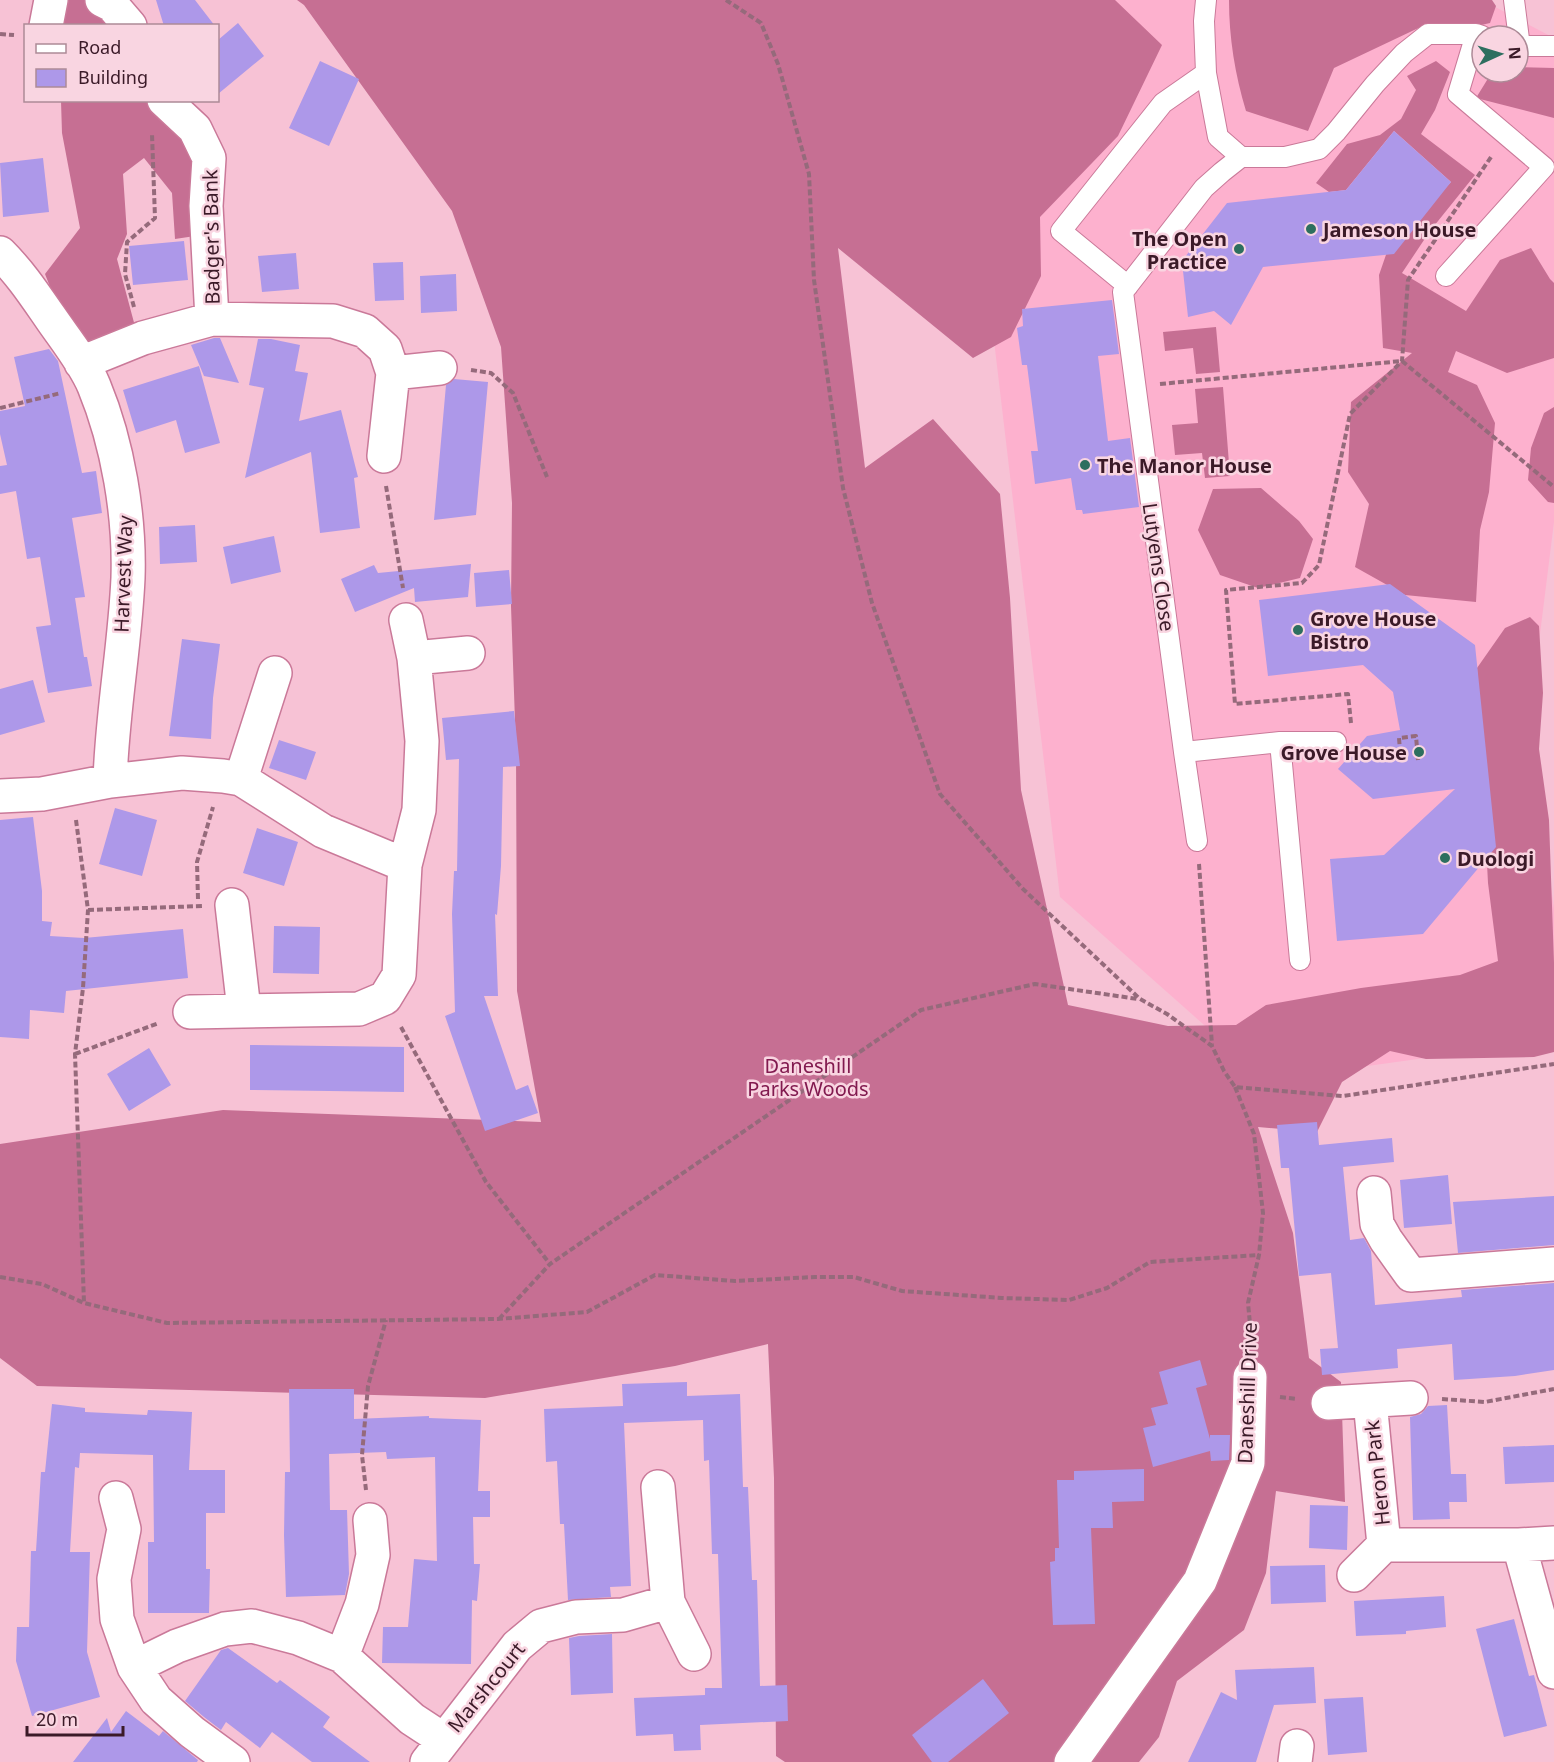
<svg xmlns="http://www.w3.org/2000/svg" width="1554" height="1762" font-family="'Noto Sans',sans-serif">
  <rect width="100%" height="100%" fill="#f7c2d5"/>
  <path fill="#fdb1ce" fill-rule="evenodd" d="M970,0h512l72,38v484l-25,200 25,187v131l-288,40 -206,-183 -72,-607zM1482,36h36v36h-36z"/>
  <path fill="#c66f93" d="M69,0h43l13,26h-65z
    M297,0h818l47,45 -44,91 -78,81 1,59 -30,61 -38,21 -135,-110 27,220 68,-49 67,75 10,104 11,192 47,215 100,21 68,-1 30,-20 95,-17 99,-13 38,-14 -10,-78 -11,-215 28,-40 25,-11 9,9 4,67 -4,56 10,71 5,143v89l-20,5 -108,2 -36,-8 -48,31 -25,50 -59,-5 35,106 16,125 32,24 4,120 -69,-11 -10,82 -22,57 -67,51 -18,56 -20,25h-354l-9,-6 -2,-278 -6,-134 -93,22 -190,32 -448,-12 -37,-28v-214l223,-34 318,12 -24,-131 -1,-241 -5,-144 1,-103 -11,-156 -49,-136 -148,-206z
    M1229,0h263l4,6 -6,17 -13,3 -48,-3 -95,45 -26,63 -62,-20c-11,-37 -17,-73 -17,-111z
    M1436,61l14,11 -15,38 -14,24 54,41 -45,56 -28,42 64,38 34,-51 31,-12 19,31 4,4v75l-47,15 -51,-22 -8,21 29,13 18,38 -6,69 -9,38 -4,72 -71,-7 -50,-28 14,-63 -21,-32 3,-70 61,-49 -29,-5 -4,-73 9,-26 63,-67 -57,-51 -48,59 -17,2 -13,-9 31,-39 33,-9 21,-16 15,-29 -9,-14z
    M1518,67l36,1v50l-78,-20 16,-26h26z
    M61,101h98l10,24 30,36 -4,75 -20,3 -3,-46 -28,-35 -21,16 4,60 -10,25 19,71 -45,16 -35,-44 -11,-28 35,-46 -18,-95z
    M1216,327l4,45 -24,2 -3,-26 -28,3 -2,-19z
    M1223,387l7,89 -25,2 -3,-25 -27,2 -3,-30 26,-2 -3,-34z
    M1554,407v96l-6,-1 -20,-22 3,-32 13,-35z
    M1261,488l38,33 14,18 -13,39 -42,10 -38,-13 -22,-45 15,-41z"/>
  <path fill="#ad98e9" d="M156,0h39l20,26h-51z
    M238,23l26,33 -46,38v-54z
    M320,61l39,18 -30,67 -40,-18z
    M1394,131l57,51 -57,72 -131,13 -32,58 -17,-14 -26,6 -5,-46 -5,-5 49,-63 119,-13z
    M43,158l6,54 -46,5 -3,-54z
    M184,241l4,39 -55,5 -4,-39z
    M296,253l3,36 -37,3 -4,-36z
    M403,262l1,38 -29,1 -2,-38z
    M456,274l1,37 -36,2 -1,-37z
    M1112,300l7,54 -21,2 10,85 22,-3 9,69 -56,7 -1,-4h-6l-5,-32 -36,6 -4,-33h7l-11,-86h-5l-5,-37 6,-2 -1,-17z
    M214,338h6l19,45 -35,-7 -13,-31z
    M258,339h13l29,6 -5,26 13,2 -9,48 42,-11 17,67 -4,1 6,50 -40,5 -9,-81 -66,26 19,-90 -15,-3z
    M49,349l9,12 24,112 14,-2 6,42 -30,5 13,79 -10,1 9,59h3l5,29 -44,7 -12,-66 15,-2 -11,-68 -13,2 -11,-68 -16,3v-28l7,-1 -7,-31v-23l25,-5 -11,-49z
    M199,366l21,77 -35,10 -9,-33 -40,13 -13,-43z
    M454,379l34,3 -12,133 -42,5 12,-135z
    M195,525l2,37 -37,2 -1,-37z
    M274,536l7,36 -50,12 -8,-37z
    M471,564l-3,33 -53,5 -1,-14 -59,24 -14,-33 33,-14 4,8z
    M509,570l3,34 -36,3 -2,-34z
    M1390,584l85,61 21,202 -73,87 -86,7 -7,-82 54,-4 71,-66 -82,10 -35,-30 29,-33 33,-6 -7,-38 -30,-27 -95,11 -9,-76z
    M182,639l38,5 -7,54 -2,41 -42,-3z
    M33,680l12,42 -45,13v-46z
    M514,711l6,55 -17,1 -2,99 -4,49 -2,-1 3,82h-14l32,94 12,-5 10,28 -53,18 -40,-115 10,-4 -3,-98 2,-43h3l2,-112 -13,1 -4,-42z
    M279,740l37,12 -10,28 -37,-12z
    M115,808l42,12 -15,56 -43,-12z
    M33,817l9,74v30l10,1 -2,14 34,2 99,-9 5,49 -122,13 -2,22 -34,-3 -1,29 -29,-2v-217z
    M257,828l41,14 -14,44 -41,-13z
    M274,926l46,1 -1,47 -46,-1z
    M250,1045l154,2v45l-154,-2z
    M149,1048l22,37 -42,26 -22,-37z
    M1317,1122l2,23 73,-7 2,24 -51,5 7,73 14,-2 7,13 4,54 87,-8 -1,-7 93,-7v87l-39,6 -61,4 -2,-36 -55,5 1,19 -76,7 -2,-26 18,-1 -7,-75 -32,3 -10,-108h-8l-4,-43z
    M1448,1175l4,49 -48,4 -4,-48z
    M1554,1196v49l-96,8 -5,-51z
    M1200,1360l7,25 -11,3 14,51v-4h20l-1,25 -18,1 -1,-10 -57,16 -10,-39 13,-3 -5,-17 17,-4 -9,-32z
    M687,1382v14l53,-2 3,93h5l4,93h5l3,106 27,-1 1,36 -88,4 1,25 -27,1 -1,-17 -37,2 -2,-38 71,-3v-7h17l-4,-134h-6l-3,-94 -5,1 -1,-41 -79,3 7,163 -21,1 1,10 -43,3 -4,-76h-4l-3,-63 -11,1 -2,-53 79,-3 -1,-22z
    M289,1389h65v30l75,-3v2l52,2 -3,71h12v26h-17l1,47h6l-3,37 -5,-1 -1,64 -89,-1 1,-36h25l6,-68 23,2 -2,-104 -48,2 -1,-7 -57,2 1,56h17l2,64 -4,21 -59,2 -2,-62 1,-63h5z
    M52,1404l33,4v4l62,3 1,-5 44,2 -3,58h36v43h-19v56h4l-1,44h-61v-71h6l-1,-87 -73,-2 -1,15 -4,-1 -5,85h20l-3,100 13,45 -68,19 -16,-55 1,-34h12l2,-76h5l5,-79h4z
    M1447,1405l4,69h15l1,28h-18l1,17 -37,1 -3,-103 11,-3 7,-8z
    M1554,1445v37l-49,2 -2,-37z
    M1144,1469v32l-32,1 1,26h-22l4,96 -42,1 -3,-63 5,-1v-13h4l-2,-68h17v-9z
    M1310,1505l38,1 -1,44 -38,-2z
    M1325,1565l1,37 -55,2 -1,-38z
    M1444,1596l2,31 -40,4v3l-50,2 -2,-35z
    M1514,1619l15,57 5,-1 13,51 -43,11 -28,-108z
    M612,1634l1,59 -42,2 -2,-57 10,-2z
    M228,1648l49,35 3,-3 50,37 -7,10 47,35h-58l-40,-30 -12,16 -34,-26 -5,8 -17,-13 -19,-16 36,-51z
    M1314,1667l2,36 -42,2 -18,57h-68l33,-70 16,8 -2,-30z
    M983,1679l26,34 -61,49h-16l-20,-27z
    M1363,1697l4,55 -39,3 -4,-56z
    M126,1711l33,25 4,-5 35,29 -1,2h-124l34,-44 4,14z"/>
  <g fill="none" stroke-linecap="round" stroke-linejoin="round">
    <g stroke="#ca7999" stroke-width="22">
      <path id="service" d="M1206,0l-2,21 2,52 12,64 23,20
        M1514,0l6,47
        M1518,46h36
        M1446,276l98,-109 -86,-73 18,-60
        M1128,286l-67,-55 102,-128 43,-30
        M1280,742h56
        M1184,752l96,-10 20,218
        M1197,841l-13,-89 -61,-460 81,-104 18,-16 19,-15h44l34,-8 17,-17 39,-48 29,-31 24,-19h48l6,2"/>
    </g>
    <g stroke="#ca7999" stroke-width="36">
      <path id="minor" d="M102,0l10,5 18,21
        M46,26l5,-26
        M164,100l31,29 14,29 -3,48 6,113
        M0,253c21,21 34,41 50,64 15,22 34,45 44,69 24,58 36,130 34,192 -3,68 -16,135 -18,203
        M81,363l62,-25 69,-19 121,2 32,10 20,18 8,24 -9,83
        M393,373l47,-5
        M414,658l54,-5
        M241,779l34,-106
        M0,796l42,-2 68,-13 72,-8 41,3 18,3 82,52 82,34
        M232,905l12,105
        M190,1012l169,-3 26,-11 14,-23 6,-110 14,-55 3,-69 -8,-83 -8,-38
        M1374,1193l3,31 9,16 25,35 143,-11
        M1370,1401l14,144
        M1328,1403l83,-5
        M658,1487l10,115 26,52
        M116,1498l8,31 -10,50 3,40 17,48 22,33 36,32 41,30
        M1519,1545l35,127
        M1354,1575l30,-30h135l35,-2
        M342,1656l20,-52 11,-49 -3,-35
        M134,1667l43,-21 48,-17 27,-3 46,12 44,18 70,63 32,21
        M427,1762l90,-116 24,-20 35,-9 47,-2 45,-13
        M1071,1762l129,-181 48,-118 2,-86
        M1295,1762l2,-16"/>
    </g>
    <path stroke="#956a7b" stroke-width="4" stroke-dasharray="6 3" stroke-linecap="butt" d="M726,0l35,23 17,41 31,110 5,106 29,208 29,115 68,191 83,95 117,110 27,15 45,32 12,25 11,16 108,9 211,-32
      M0,34l14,1
      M134,307l-9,-33 2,-32 28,-24 -3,-84
      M471,370l20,3 22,20 34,84
      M1160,384l242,-23 152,126
      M0,408l61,-15
      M386,486l17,102
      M1351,723l-3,-29 -113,10 -9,-114 76,-7 17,-18 31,-151 52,-53 6,-81 83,-123
      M1401,762l-2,-24 17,-2 2,24
      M76,820l12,90 -5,78 -8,66 9,249
      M1199,864l13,181
      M198,899l-1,-37 16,-55
      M88,910l114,-4
      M401,1027l85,155 64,82
      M75,1054l84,-31
      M1235,1087l19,47 9,79 -4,42 -11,48 4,42
      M0,1277l42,7 42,19 83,20 331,-4 89,-7 68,-37 80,6 80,-4h39l48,14 100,7 67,2 38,-12 43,-26 109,-7
      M499,1319l51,-55 371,-254 114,-26 103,15
      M1280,1397l17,2
      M1442,1399l43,3 69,-13
      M366,1490l-4,-35 6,-69 18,-66"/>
    <use href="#service" stroke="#fff" stroke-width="20"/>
    <use href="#minor" stroke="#fff" stroke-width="33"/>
  </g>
  <g fill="#2d6f5f" stroke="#f9d5e1" stroke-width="2">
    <circle cx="1311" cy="229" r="6"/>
    <circle cx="1239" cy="249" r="6"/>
    <circle cx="1085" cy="465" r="6"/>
    <circle cx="1298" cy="630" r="6"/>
    <circle cx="1419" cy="752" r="6"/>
    <circle cx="1445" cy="858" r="6"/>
  </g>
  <g text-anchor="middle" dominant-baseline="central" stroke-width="5" stroke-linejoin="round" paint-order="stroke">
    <g font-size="20" font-weight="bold" fill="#3b1a28" stroke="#f9d5e1" text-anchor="start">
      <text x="1323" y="229">Jameson House</text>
      <text x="1227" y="238" text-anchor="end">The Open<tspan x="1227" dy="23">Practice</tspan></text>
      <text x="1097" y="465">The Manor House</text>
      <text x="1310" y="618">Grove House<tspan x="1310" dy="23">Bistro</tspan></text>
      <text x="1407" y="752" text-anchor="end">Grove House</text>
      <text x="1457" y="858">Duologi</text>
    </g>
    <g font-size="20" fill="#3b1a28" stroke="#f9d5e1">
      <text transform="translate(211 237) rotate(-91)">Badger's Bank</text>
      <text transform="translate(1159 567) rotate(82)">Lutyens Close</text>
      <text transform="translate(123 574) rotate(-88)">Harvest Way</text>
      <text transform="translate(1247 1393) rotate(-88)">Daneshill Drive</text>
      <text transform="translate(1377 1473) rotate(-96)">Heron Park</text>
      <text transform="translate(486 1687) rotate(-51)">Marshcourt</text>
    </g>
    <g font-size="20" fill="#821a4f" stroke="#f9d5e1">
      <text x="808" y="1065">Daneshill<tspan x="808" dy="23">Parks Woods</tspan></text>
    </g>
  </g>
  <rect x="24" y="24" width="195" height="78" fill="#f9d5e1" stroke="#ad8a97" stroke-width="1.5"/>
  <rect x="36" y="44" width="30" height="9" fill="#ffffff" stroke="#ad8a97" stroke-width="1.5"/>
  <text x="78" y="54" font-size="18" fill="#3b1a28">Road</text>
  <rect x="36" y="69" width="30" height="18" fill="#ad98e9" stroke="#ad8a97" stroke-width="1.5"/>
  <text x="78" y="84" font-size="18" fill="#3b1a28">Building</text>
  <g transform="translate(1500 54) rotate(86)"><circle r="28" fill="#f9d5e1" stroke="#ad8a97" stroke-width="1.5"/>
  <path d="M0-4.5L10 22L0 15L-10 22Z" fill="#2d6f5f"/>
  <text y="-9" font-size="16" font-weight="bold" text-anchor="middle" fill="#3b1a28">N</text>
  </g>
  <path d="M27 1726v9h96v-9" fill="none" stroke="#3b1a28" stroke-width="3"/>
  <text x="36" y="1726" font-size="18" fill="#3b1a28" stroke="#f9d5e1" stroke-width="4.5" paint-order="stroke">20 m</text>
</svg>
